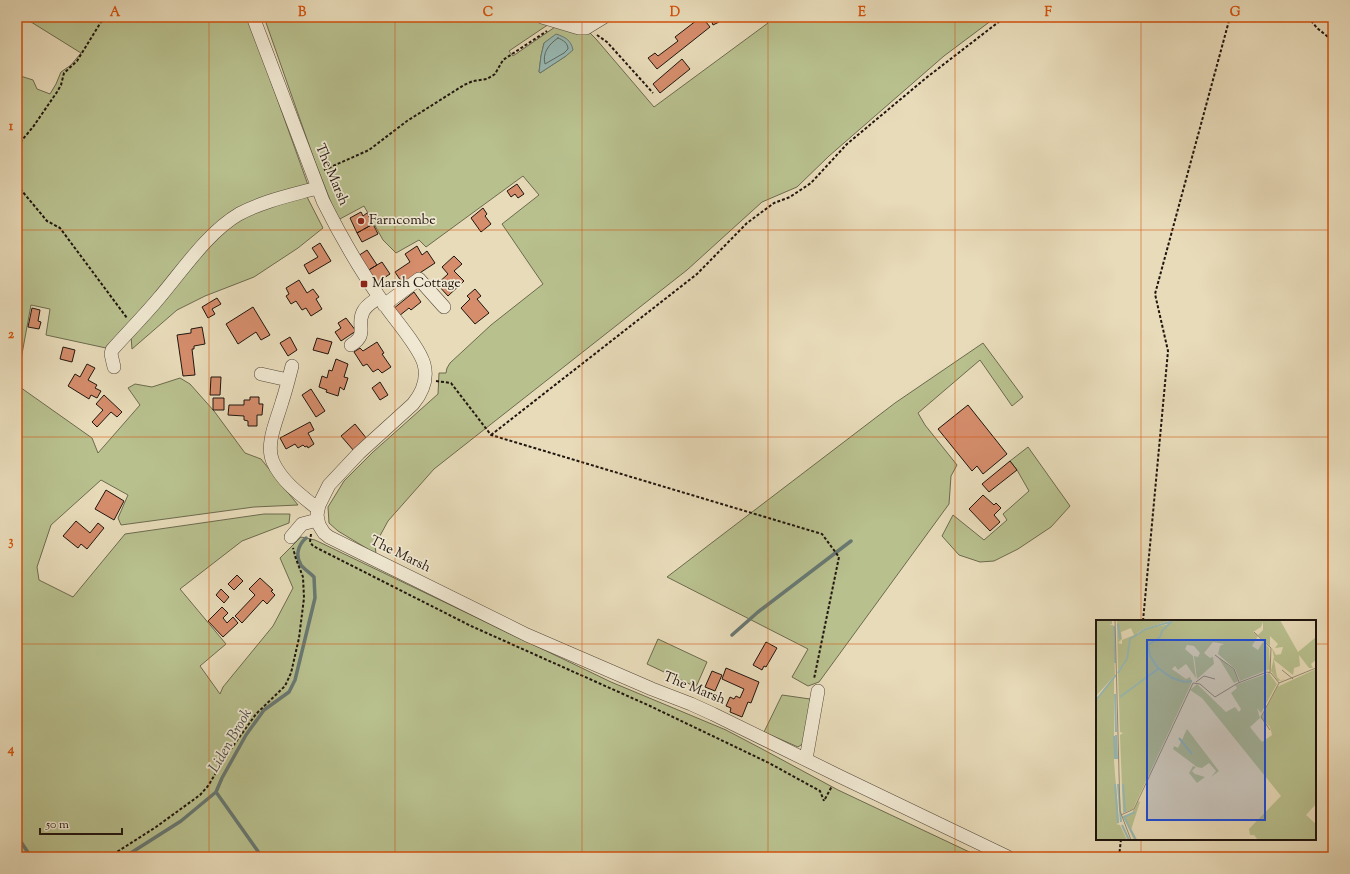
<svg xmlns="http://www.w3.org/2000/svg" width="1350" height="874" font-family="'Sorts Mill Goudy',serif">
  <rect width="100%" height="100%" fill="#e8dbb9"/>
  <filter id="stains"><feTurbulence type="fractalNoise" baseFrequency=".005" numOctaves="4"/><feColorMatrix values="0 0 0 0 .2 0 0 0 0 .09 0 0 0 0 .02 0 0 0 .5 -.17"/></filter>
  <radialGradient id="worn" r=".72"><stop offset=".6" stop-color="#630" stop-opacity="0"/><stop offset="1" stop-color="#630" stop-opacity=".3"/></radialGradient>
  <path fill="#b8c08e" stroke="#6c6a4e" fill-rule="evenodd" d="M23,17h225l60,168 -67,21 -135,142 -60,-13 4,-26 -19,-4 -14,76v-306l16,5 4,9 13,5 6,-10 5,-12 10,-7 10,-12z
    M264,17h269l16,7 -40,27 4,5 42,-29 33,4 8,8 58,68 114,-84 -4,-6h232l-52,39 -115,100 -32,31 -35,15 -75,68 -253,199 -46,52 -13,24 1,9 -38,-23 -9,-8 -1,-16 16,-26 29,-29 65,-58 1,-21h7l1,-5 3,-5 41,-38 52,-41 -41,-60 37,-29 -16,-19 -97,71 -7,-7 -23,13 -13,-13 -19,-34 -26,14 -23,-58zM552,38l14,18 -26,17 -1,-1 2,-16 3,-13z
    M306,195l17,33 -25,20 -44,29 -49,19 -28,14 -45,39 -1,-13 75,-89 35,-30z
    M983,343l40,54 -11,9 -32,-46 -62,53 7,12 32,40 -6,11 -2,28 -130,178 -11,4 -16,-9 16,-28 -141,-72 228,-174z
    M180,378l10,6 24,27 31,42 16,6 37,46 -44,2 -133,18 -3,-7 10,-23 -27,-15 -50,45 -14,42 2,13 34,17 52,-63 139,-20h26l-1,9 -47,18 -62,48 46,55 -26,22 20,28 3,-7 50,-61 20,-38 -13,-30 21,-21 14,3 296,142 115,48 38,20 74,40 142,67h-963v-472l75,53 6,15 42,-48 -12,-17 7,-4 17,3z
    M1028,447l42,59 -19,21 -33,22 -24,12 -14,1 -21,-7 -17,-19 11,-21 31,25 23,-20 -4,-6 26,-23 -12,-21 -7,-9z
    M658,639l49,23 -11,25 -49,-23z
    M782,695l28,4v13l-6,31 -6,4 -34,-15z"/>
  <path fill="#98bab5" stroke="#687872" d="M556,34c9,3 15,6 17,16l-7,6 -26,17 -1,-1 2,-16 3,-13z"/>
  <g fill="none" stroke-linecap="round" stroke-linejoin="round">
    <path stroke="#5c6862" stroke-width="1" d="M558,38c5,2 10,5 10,11l-4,4 -19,11c-3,-11 4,-20 13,-26z"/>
    <path stroke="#687872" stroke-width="3.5" d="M732,635l26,-23 93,-71
      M216,792l46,65
      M17,836l14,21
      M119,857l7,-1 55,-35 35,-29 6,-14 24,-43 18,-25 25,-18 6,-12 20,-82 -1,-21c-4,-4 -10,-8 -13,-12 -6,-9 -3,-20 5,-27"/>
  </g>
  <path fill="#d58d6c" stroke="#20150e" d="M701,17h1l8,10 -53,42 -9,-11 7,-5 3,3 20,-15 -3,-4z
    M710,17h7l2,5 -6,3z
    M682,59l8,10 -30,24 -7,-9z
    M517,184l7,10 -6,4 -3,-4 -4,3 -4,-6z
    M483,208l4,6 -2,2 6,8 -10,8 -10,-14z
    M361,212l2,4 4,-3 6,11 -16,9 -7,-15z
    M373,224l5,10 -16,8 -5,-9z
    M320,243l11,18 -22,13 -5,-9 14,-8 -6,-9z
    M417,246l5,9 5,-4 8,12 -32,21 -8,-12 15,-10 -5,-8z
    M367,250l10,15 -10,6 -9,-15z
    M454,256l8,8 -8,7 10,10 -16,15 -11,-12 11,-10 -6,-7z
    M382,262l8,12 -15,10 -8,-13z
    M299,280l8,13 6,-4 6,8 -3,2 6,10 -11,7 -5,-8 -4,2 -6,-9 -5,3 -5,-8 3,-2 -3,-6z
    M475,289l6,7 -4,3 12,14 -14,11 -14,-16 9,-9 -3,-3z
    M414,292l7,10 -10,8 -2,-2 -10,8 -6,-7z
    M217,298l4,6 -9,5 3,5 -7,4 -6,-11z
    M253,307l17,28 -9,5 -5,-8 -18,12 -12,-20z
    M32,308l8,2 -2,11 3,1 -2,7 -11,-2z
    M346,318l10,13 -15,10 -6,-9 6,-4 -3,-5z
    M202,327l3,17 -11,2v3h-2l3,26 -12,1 -6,-41 14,-2v-4z
    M290,337l7,13 -9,6 -8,-13z
    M317,338l15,4 -4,12 -15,-4z
    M377,342l7,11 -2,1 9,13 -9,6 -4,-4 -5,3 -6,-8 -4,2 -9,-14 6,-4 3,3z
    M63,347l12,3 -3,12 -12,-3z
    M336,359l12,5 -4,13 4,1 -4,12 -4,-3 -2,9 -12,-4 1,-2 -8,-3 3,-11 5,2 2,-8 3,1z
    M87,364l8,4 -7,12 9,5 -2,3 6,3 -4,7 -6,-3 -2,4 -21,-13 7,-12 5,3z
    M211,377h10l-1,18h-10z
    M380,382l8,13 -8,5 -8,-12z
    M311,389l14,22 -9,6 -14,-22z
    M104,395l18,17 -5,5 -6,-5 -14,15 -5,-5 11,-12 -7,-6z
    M250,397h9v7h4l-1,11h-5v11h-9v-5l-4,-1v-4l-16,-1 1,-10h15v-5h6z
    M213,398h11v12h-11z
    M968,405l39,49 -24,20 -6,-8 -5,5 -34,-42z
    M310,422l4,8 -6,3 6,11 -6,4 -1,-2 -2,1 -2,-2 -5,3 -3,-4 -9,5 -6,-11z
    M355,424l12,15 -13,12 -13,-15z
    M1010,461l7,9 -28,22 -7,-8z
    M106,490l18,11 -10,19 -19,-11z
    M983,495l11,10 2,-2 5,5 -7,7 6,7 -10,9 -21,-22z
    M76,521l14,12 8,-10 6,5 -17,21 -6,-5 -3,4 -15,-12z
    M237,575l6,6 -9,9 -6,-6z
    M260,578l13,12 -2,1 4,4 -8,9 -4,-4 -21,23 -7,-7 20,-21 -6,-6z
    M221,589l8,8 -5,6 -8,-8z
    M222,607l6,6 -5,5 4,5 6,-6 5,6 -15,14 -15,-16z
    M766,642l11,6 -11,19 -2,-1 -2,4 -9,-5z
    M726,668l33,14 -8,21 -3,-1 -6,15 -12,-5 1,-4 -5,-2 4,-9 4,2 2,-3 4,2 4,-9 -22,-10z
    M712,671l10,4 -7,16 -10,-4z"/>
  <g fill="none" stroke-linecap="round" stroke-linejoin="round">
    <g stroke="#524639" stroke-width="14">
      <path id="minor" d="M253,17l70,184c17,34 37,69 59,100 11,17 37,45 42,63 4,15 -2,29 -11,40l-54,49 -30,32 -10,20 -2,10 2,10 5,8 5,4 198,98 125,54 39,15 22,10 124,61 171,82
        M542,17l37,11h7l18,-11
        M384,305l35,-26 25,28
        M351,345c18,-11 5,-19 12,-33 3,-7 10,-10 16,-15
        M292,366c-3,12 -6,24 -10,36 -5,18 -17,42 -9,60 9,20 29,34 45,47
        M114,367l-3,-13 1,-4c15,-17 32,-34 47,-52 23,-27 49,-66 80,-84 24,-13 53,-19 78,-26
        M261,374l27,6
        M291,537l11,-13 15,-4
        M806,759l12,-68"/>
    </g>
    <path stroke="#20150e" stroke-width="2" stroke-dasharray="3 2" stroke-linecap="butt" d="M1308,17l9,11 16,13
      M597,35l10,7 46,51
      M17,146l16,-19 24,-35 4,-7 3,-12 13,-12 27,-44
      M324,170l45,-20 38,-29 57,-36 9,-4 14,-2 8,-5 8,-14 44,-29
      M17,185l30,36 13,7 67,90
      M436,381l15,2 40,52 331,99 17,23 -25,122
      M491,435l206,-161 50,-51 27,-20 16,-6 21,-14 36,-39 79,-66 79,-61
      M311,534l-1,8 3,4 158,80 179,80 119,57 51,28 4,10
      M1143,621l25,-270 -13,-57 75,-277
      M825,799l7,-13
      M109,857l47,-30 44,-32 8,-9 20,-33 28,-39 29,-28 6,-13 8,-35 5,-40 -1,-21 -7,-18 -3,-11
      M1119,857l2,-18"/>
    <use href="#minor" stroke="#f0e8d2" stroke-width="13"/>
  </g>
  <path fill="none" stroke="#d4520c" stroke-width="1" stroke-opacity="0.55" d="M209,17v840M395,17v840M582,17v840M768,17v840M955,17v840M1141,17v604M17,230h1316M17,437h1316M17,644h1080M1315,644h18M1141,839v18"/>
  <g fill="#8f2418" stroke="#f0e8d2" stroke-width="1.5">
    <circle cx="361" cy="221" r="4"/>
    <rect x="360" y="280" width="8" height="8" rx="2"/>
  </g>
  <g text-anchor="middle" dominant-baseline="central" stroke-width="3.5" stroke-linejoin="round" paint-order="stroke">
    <g font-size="14" fill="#20150e" stroke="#f0e8d2">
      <text transform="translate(331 175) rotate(67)">The Marsh</text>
      <text transform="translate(400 555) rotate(26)">The Marsh</text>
      <text transform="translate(694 689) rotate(22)">The Marsh</text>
    </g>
    <g font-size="14" fill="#20150e" stroke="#f0e8d2" text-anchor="start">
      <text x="369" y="221">Farncombe</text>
      <text x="372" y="284">Marsh Cottage</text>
    </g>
    <g font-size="15" font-style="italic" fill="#4a4f48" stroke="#f0e8d2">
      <text transform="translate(231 741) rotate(-60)">Liden Brook</text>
    </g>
  </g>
  <g transform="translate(1096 620)">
    <rect width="220" height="220" fill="#e8dbb9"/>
    <path d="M0,0h16v4l-3,1h4l2,50 -19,21zM21,0h55l-26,8 -9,5 1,2 8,-6 24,-5 4,-4h106l18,32 18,-15v23l-5,4 2,4h-4l-10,-13 1,11 -6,2 -1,7 -19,-15 3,17 4,4 4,-2 -7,2 -7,-10 3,-14 -2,-9 4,7 5,-1 2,-7 -8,1 3,-4 -8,-8v10l-12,-11 5,-5v-8l-2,5 -8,5 5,4 -6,10 6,4 5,-8 6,6 1,21 -30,12 -5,-12 -17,-15 2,-8 4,-2 -11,-2 -9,11 6,5 3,-1 1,7 -17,15 -3,-23 4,1 2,-4 -6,-7 -7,-1 -2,4 8,7 3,22 -10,-14 -8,6 -3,-4 -3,3 14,10 4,-2 2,5 -59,127 -10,4 -3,-78 3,-2 -3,-1 -2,-59 8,-10 -8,8zM35,8l3,7 -12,5v4l-4,-1 4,-4 -1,-7zM122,37l16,13 4,11 -4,2zM220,49v135l-10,11 10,9v16h-58l-4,-5h-4l-1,-6 32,-33 -79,-98 -12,-8 7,-6 29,28 9,-5 4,5 2,-3 -10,-16 6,-5 -2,-3 34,-12 8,11 -16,29 -4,-5 3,10 -10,9 12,15 10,-7 -2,-8 -9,-9 16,-31zM18,58v83l5,62 -3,1 4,1 7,15h-31v-139zM91,109l32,42 -8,6 5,-6 -7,-8 -7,5 -5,-1 -24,-18 1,-3 4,2zM97,146l3,1 -4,4 3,3 10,3 -8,6 -8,-10zM42,181l2,1 -9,28 6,10h-3l-11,-24 9,-3z" fill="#b8c08e" fill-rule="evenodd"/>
    <path fill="none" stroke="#98bab5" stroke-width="2" d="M77,0l-11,11 -2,6 -12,8 2,11 8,12 14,10 12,4 8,-1M22,4l2,15M18,6l1,37M22,53l9,-14 3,-20 16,-10 24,-7M19,74l1,38M24,77l38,-28M0,80l20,-25M20,115l1,24M18,116l1,23M83,118l13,16M19,164l3,39M22,164l3,38M27,164l2,28M39,192l-11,5 12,23M26,205l7,15"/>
    <path fill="none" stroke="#988c75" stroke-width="1" d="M19,0l5,191 11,29M158,12l17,16 -1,24M119,35l19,14 5,13M186,50l11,9M100,62l8,-6 11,3M183,63l37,-15M174,110l-9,-13 18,-34M25,195l13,-6 59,-126 7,1 15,13 23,-14 29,-11 4,1 8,10"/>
    <path fill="#1d4ed8" fill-opacity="0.15" stroke="#1d4ed8" stroke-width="2" d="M51,20h118v180h-118z"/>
    <rect width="220" height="220" fill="none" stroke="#20150e" stroke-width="2"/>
  </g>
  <rect width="1350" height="874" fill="none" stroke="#e8dbb9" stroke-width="44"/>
  <path d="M40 828v6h82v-6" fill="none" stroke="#20150e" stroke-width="2"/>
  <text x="46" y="828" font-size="12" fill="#20150e" stroke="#f0e8d2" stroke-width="3" paint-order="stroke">50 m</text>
  <rect x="22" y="22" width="1306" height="830" fill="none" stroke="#d4520c" stroke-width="1.5"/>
  <g font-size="13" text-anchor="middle" font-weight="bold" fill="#d4520c">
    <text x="115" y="16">A</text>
    <text x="302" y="16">B</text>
    <text x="488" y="16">C</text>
    <text x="675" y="16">D</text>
    <text x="862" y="16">E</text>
    <text x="1048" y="16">F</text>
    <text x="1235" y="16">G</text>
    <text x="11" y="130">1</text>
    <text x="11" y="338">2</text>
    <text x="11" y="545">3</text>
    <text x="11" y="753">4</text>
  </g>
  <rect width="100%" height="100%" filter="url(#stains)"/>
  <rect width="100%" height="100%" fill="url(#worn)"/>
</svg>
